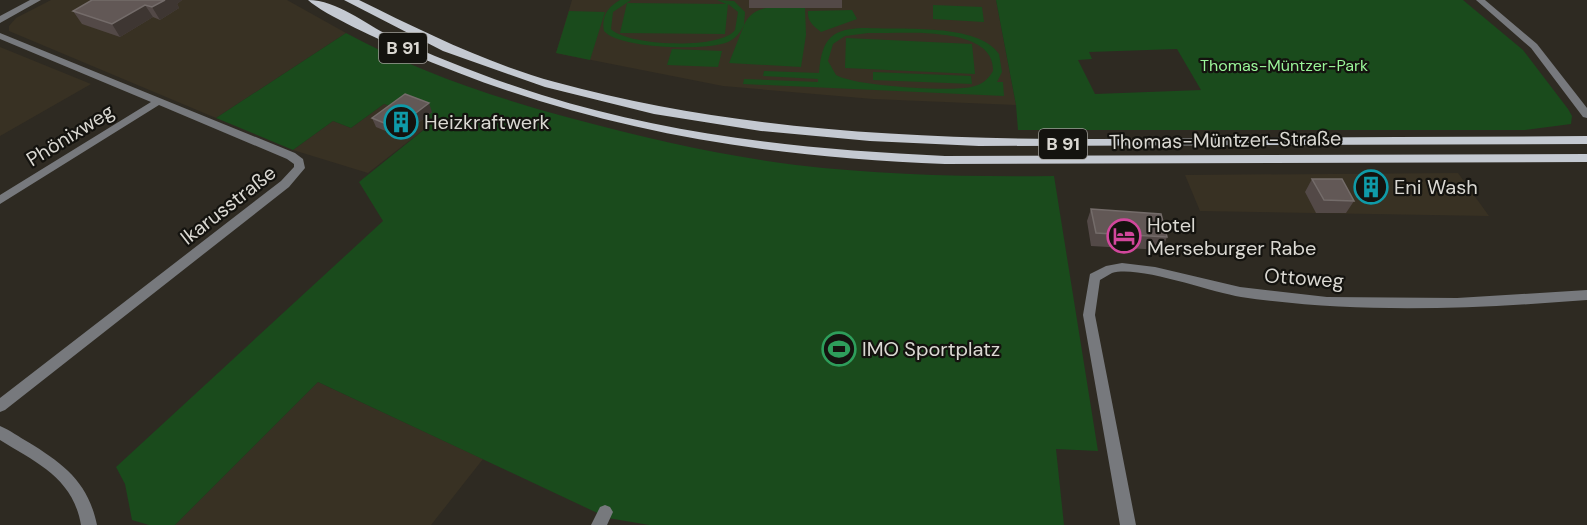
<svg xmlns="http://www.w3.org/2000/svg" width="1587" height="525" font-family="'DM Sans',sans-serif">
  <rect width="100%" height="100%" fill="#2e2a22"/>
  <path fill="#383123" d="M51,0h236l59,33 -130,85 -207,-87v-5l7,-8z
    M572,0h424l20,105 -143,-6 -150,-13 -167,-33z
    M0,47l91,37 -91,52z
    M384,104l16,5 32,3 -5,4 10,3 -69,54 -75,-23 40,-29 18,7z
    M1458,173l31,43 -289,-5 -15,-36z
    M318,382l165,77 -52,66h-256z"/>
  <path fill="#1a4b1c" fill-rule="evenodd" d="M620,0h11l-18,12 -2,17c16,17 110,21 124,1l3,-18 -10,-8 -3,30 -105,-1 7,-30 99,1 -9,-4 17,1 11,11 -1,13c11,-24 38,-17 61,-17l1,27 -5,32 -72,-4 15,-38c-4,8 -8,13 -16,17 -22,9 -109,7 -124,-11 -3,-15 4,-24 16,-31z
    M996,0h467l60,50 45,59 4,7 -1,8 -46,6h-507l-2,-25zM1177,49l24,41 -106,4 -17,-34 14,-1 -3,-7z
    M933,5l49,2 2,15 -51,-3z
    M852,10l5,9 -36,13c-8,-6 -14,-11 -13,-21z
    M569,11l36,1 -15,48 -34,-7z
    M868,28c34,2 110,-5 131,26l3,18 -5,10h6l1,14 -261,-12 1,-5 74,3v-3l-55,-3 1,-5 55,2c3,-35 12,-45 49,-45zM868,33c32,1 127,-9 125,38 -5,9 -12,14 -22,16 -22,5 -117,-1 -135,-12l-8,-14 5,-17 12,-8z
    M346,33c72,39 149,65 228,86 71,19 149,37 222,46 85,10 172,12 258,11l44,275 -42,-2 8,76h-415l-41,-7 -290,-136 -143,143h-26l-17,-5 -7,-36 -9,-17 267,-246 -24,-39 77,-62 -10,-3 6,-6 -32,-2 -16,-5 -33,24 -18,-7 -40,29 -77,-32z
    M846,38l126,6 3,30 -130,-6z
    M672,49l50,2 -4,16 -51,-2z
    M873,72l98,4 1,8 -99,-4z"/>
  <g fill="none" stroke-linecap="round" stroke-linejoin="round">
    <path fill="#77797d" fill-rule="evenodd" d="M30,0h11l-41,23v-7z
      M0,33l295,120 8,6 2,9 -16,19 -284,223 -5,2v-14l281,-217 13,-14v-3l-7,-5 -128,-54 -159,99v-9l151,-93 -151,-63z
      M1122,263l33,4 85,20 87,10 130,1 130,-8v10c-115,9 -231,14 -346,-3 -31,-5 -102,-32 -129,-24 -4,2 -8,5 -12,7l-5,35 41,210h-16l-37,-210 7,-41 16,-8z
      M0,426c10,4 19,11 28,16 36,22 60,40 69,83h-16c-8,-47 -44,-62 -81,-85z
      M605,505l5,2 3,5 -6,13h-16l9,-18z"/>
    <path fill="#77797d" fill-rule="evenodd" d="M1476,0h9l52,44 50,64v10l-4,-1 -52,-69z"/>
    <path fill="#c4c9d1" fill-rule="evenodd" d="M308,0c29,0 57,24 82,36 49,23 101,43 152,59 131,41 267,55 403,61l642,-2v8l-642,2c-191,-7 -364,-36 -540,-113 -22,-10 -81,-36 -97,-51z
      M344,0h15c63,31 127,63 196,82 219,60 449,59 674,56 119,-1 239,-1 358,-2v8l-608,2 -109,-5 -109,-10 -107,-17 -109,-27 -102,-36z"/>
  </g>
  <path fill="#534947" d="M92,0h90l-5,4 2,4 -19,12 -7,-3 -33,20 -38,-13 -9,-13z
    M749,0h93v8h-93z
    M432,112l-32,25 -24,-10 -4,-9z
    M1312,179l42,22 -8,12h-30l-11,-21z
    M1091,209l76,28 -5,13 -71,-4 -4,-25z"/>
  <path fill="#3e3632" d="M165,0h17l-5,4 2,4 -19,12 -8,-13z
    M145,5l8,12 -33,20 -8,-13z
    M429,103l3,9 -32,25 -4,-9z"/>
  <path fill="#625856" stroke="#746c6a" stroke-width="1.5" d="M92,0h73l-13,7 -7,-2 -33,19 -39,-13z
    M405,94l24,9 -33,25 -24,-10z
    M1312,179h30l12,22 -30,-1z
    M1091,209l70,5 6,23 -71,-4z"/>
  <defs>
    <g id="building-ring" transform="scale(1.725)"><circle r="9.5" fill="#14130f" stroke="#0f9aa8" stroke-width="1.5"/><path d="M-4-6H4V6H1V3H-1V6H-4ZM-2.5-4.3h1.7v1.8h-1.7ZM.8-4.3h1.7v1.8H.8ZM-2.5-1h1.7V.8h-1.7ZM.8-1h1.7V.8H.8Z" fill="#0f9aa8"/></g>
    <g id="hotel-ring" transform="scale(1.725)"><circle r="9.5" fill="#14130f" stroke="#d1479c" stroke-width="1.5"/><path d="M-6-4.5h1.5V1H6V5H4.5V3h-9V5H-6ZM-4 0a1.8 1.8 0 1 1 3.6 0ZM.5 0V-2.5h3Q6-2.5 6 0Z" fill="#d1479c"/></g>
    <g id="stadium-ring" transform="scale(1.725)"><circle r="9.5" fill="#14130f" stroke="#2e9e5b" stroke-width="1.5"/><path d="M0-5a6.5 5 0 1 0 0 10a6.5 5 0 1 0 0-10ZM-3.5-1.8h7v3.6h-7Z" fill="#2e9e5b"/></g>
  </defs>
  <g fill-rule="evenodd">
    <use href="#building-ring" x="401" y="122"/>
    <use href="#building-ring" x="1371" y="187"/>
    <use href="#hotel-ring" x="1124" y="236"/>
    <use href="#stadium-ring" x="839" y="349"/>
  </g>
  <g text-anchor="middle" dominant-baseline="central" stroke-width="4.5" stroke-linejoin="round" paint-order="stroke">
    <g font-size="16" fill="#9af599" stroke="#14130f">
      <text x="1284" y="65">Thomas-Müntzer-Park</text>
    </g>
    <g fill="#14130f" stroke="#9f9d98" stroke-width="1.5">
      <rect x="379" y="33" width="48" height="30" rx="4.5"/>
      <rect x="1039" y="129" width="48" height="30" rx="4.5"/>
    </g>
    <g font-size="18" font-weight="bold" fill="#dad8d2">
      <text x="403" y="48">B 91</text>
      <text x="1063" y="144">B 91</text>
    </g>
    <g font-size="20" fill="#dad8d2" stroke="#14130f" text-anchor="start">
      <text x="424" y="122">Heizkraftwerk</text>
      <text x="1394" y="187">Eni Wash</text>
      <text x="1147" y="225">Hotel<tspan x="1147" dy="23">Merseburger Rabe</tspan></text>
      <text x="862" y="349">IMO Sportplatz</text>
    </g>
    <g font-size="20" fill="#dad8d2" stroke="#14130f">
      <text transform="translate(70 135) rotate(-32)">Phönixweg</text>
      <text transform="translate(1225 140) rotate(-1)">Thomas-Müntzer-Straße</text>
      <text transform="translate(228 205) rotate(-38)">Ikarusstraße</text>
      <text transform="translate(1304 278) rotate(4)">Ottoweg</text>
    </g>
  </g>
</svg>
